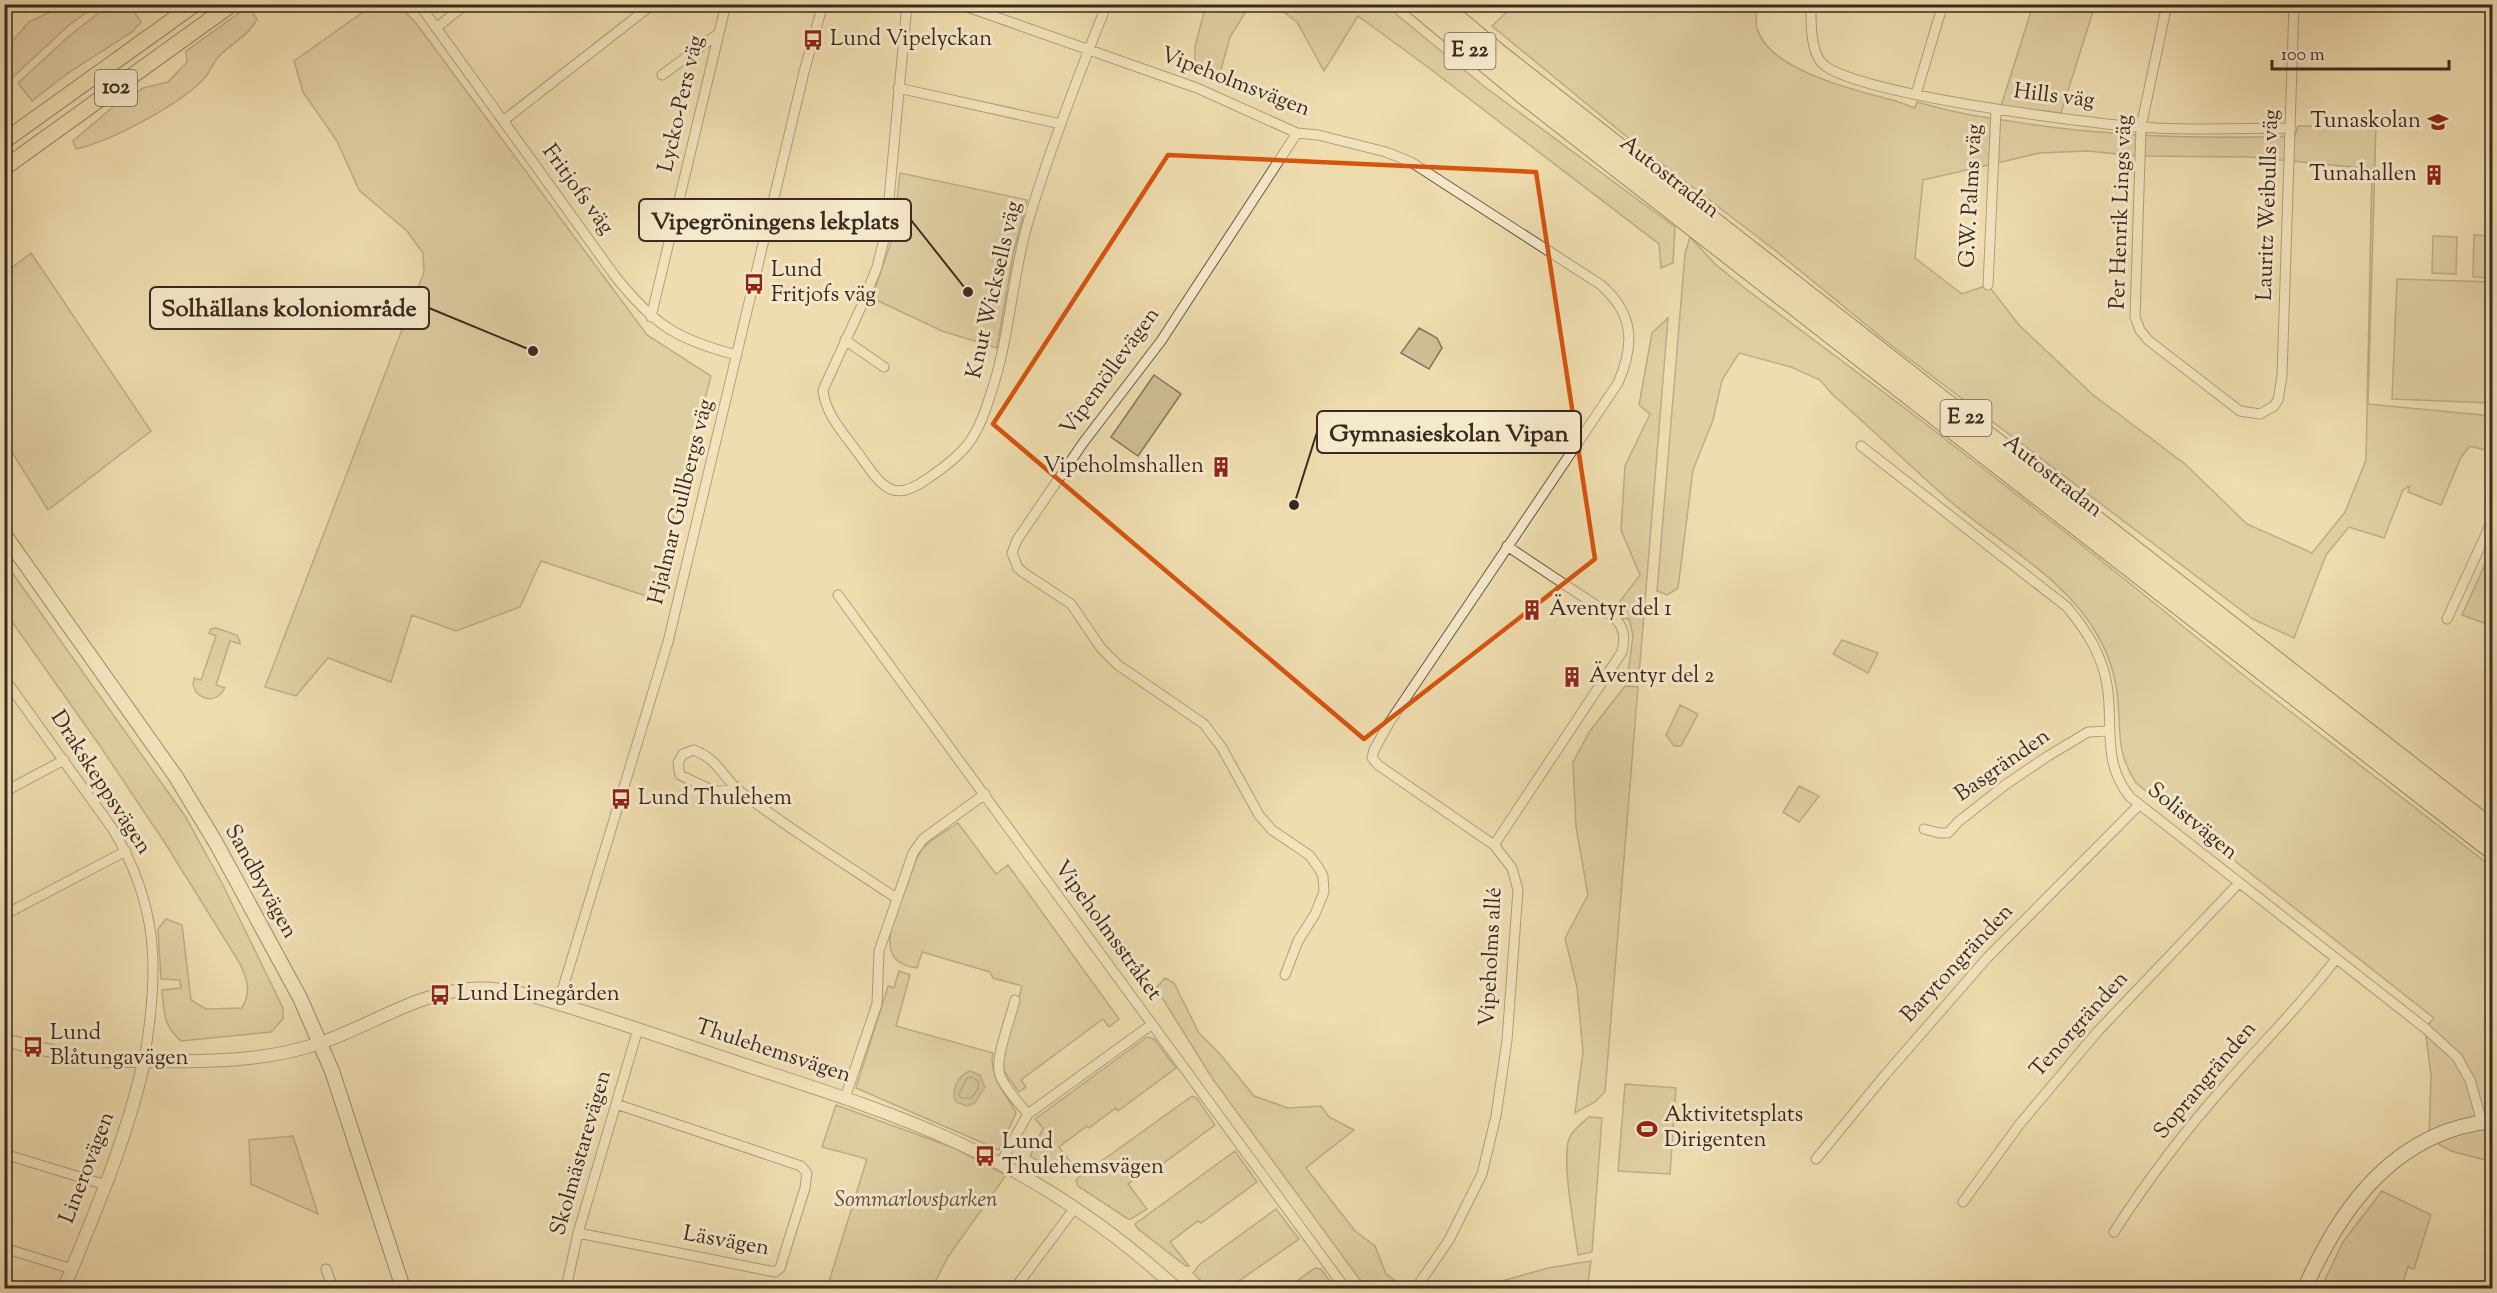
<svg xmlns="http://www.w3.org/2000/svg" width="2497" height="1293" font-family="'Sorts Mill Goudy',serif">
  <rect width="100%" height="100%" fill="#efddaf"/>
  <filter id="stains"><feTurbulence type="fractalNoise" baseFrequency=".00333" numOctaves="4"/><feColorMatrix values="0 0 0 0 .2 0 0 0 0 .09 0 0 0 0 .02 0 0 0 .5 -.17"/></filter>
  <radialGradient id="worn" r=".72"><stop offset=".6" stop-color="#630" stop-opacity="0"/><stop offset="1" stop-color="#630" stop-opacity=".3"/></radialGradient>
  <path fill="#d0be97" stroke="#85745c" stroke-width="1.5" fill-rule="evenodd" d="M110,4l19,1 12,17 -9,10 -64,41 -36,28 -14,-18 50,-46z
    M64,5h33l-28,20 -56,52 -8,-10v-18l24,-27z
    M373,5h25l18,18 231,312 64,41 -59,222 -111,-37 -21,46 -64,24 -44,-16 -21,67 -63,-24 -32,38 -31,-9 159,-415 -1,-19 -16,-22 -48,-41 -22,-49 -34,-49 -9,-31z
    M1206,5h44l-20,32 -10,36 -12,5 -13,-13v-19z
    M1274,5h111l100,82 190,140 -2,36 -12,5 -2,-24 -230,-176 -71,-52 -34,55 -27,-49z
    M1514,5h243c0,7 -2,16 0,23 11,43 102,63 139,73l19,7 2,-6c40,12 72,16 112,22 89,13 176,15 266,12l3,-10 78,-1 -8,279 124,12v36l-22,-6 -9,11 -20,48 -33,-13 2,-6 -7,4 -19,48 -35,-11 -23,28 -32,83 -41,-19 -366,-277 -111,-91 -144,-110 -140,-115zM2087,151l52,5 110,1 123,12 -6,291 -21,52 -33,41 -65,-29 -62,-60 -93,-70 -73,-69 -31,-40 -26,9 -47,-36 8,-78 117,-27z
    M2033,5h62l-34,108 -60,-7z
    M250,9l7,10c-8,16 -23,23 -36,35 -8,8 -11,19 -19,27 -26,25 -90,60 -126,68l-3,-8 41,-35 29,-18 25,-6 19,-20 -1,-11 57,-41z
    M900,173l127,27 -14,55 -16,93 -55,-17 -70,-33 21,-62z
    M2474,235l18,1v42l-19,-1z
    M2433,236l24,1 -1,37 -24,-1z
    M1690,237l25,27 31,25 176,132 175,136 150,121 245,189v295l-41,-11 -22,-12 2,-64 -6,-47 9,-10 -298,-235c-20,-32 -15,-48 -18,-82 -2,-23 -9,-46 -20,-65 -32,-58 -98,-92 -147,-134 -40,-35 -78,-72 -118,-107l-13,-15 -29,-13 -52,-14 -17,27 -9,40 -20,50 -15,118 -11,7 -10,-4 28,-337z
    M31,253l120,178 -103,79 -43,-69v-168z
    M2397,279l95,3 -1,121 -99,-4z
    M1668,318l-29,357 -11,-1 5,-39 -4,-16 -20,-3 31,-41 -19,-45 4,-64 25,-52 -11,-9 13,-72z
    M1419,328l18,10 5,10 -13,21 -28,-16z
    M1154,375l27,19 -43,62 -27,-19z
    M2492,549v36l-2,7 2,1v33l-30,-11z
    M4,561l181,255 37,67 61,125v11l-12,13 -90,9c-18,-16 -17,-28 -19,-51l19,-2 -1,-8 -19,-1 -3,-50 8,-10 16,6 9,75 15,9 36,-1c10,-17 5,-30 -3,-46l-74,-119 -67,-100 -93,-131z
    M216,628l21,7 3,7v2l-10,-3 -14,44 9,3c-7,13 -19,14 -29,4l-3,-7 1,-7 7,2 15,-44 -7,-3 2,-4z
    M1842,640l36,13 -10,20 -35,-19z
    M1625,686l13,1 -33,405 -10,10 -20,11 8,-62 -6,-64 -12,-49 23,-43 -12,-68 -3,-65 17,-31z
    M1680,705l18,9 -17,32h-7l-8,-11z
    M1799,786l20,10 -20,26 -16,-10z
    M958,823l38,51 12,-9 111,154 -10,8 -6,-8 -82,61 5,7 -7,5 -15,-21 -1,-15 19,-70 -29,-8 -3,-6 -68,-20 -5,16c-47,-5 -21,-55 -10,-82 4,-11 7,-25 14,-35 7,-11 26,-20 37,-28z
    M899,971l11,4 -14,51 97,27c-5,24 13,40 23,60l-17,37 -143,-62 32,-102 6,2z
    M1165,978l9,5 25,50 21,21 34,42 34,12 33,-2 8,11 25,13 -48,38 49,63 20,15 11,28 11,8 -3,6h-28l-154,-210 -56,-90z
    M1147,1037l7,2 22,29 -58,43 -2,-3 -27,20 -2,-2 -28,21 19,25 -14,4 -34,-20 13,-28 -8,-9z
    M1625,1084l51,4 -6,86 -52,-3z
    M1192,1096l5,2 18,27 -54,40 -3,-3 -30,22 19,25 -16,10h-3l-50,-33 -2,-5 2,-3z
    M836,1105l118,43 52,27 -58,82 -16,31h-105l40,-129 -45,-12z
    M1589,1117l13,1 -10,134 -14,3c-4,-30 -15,-85 -10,-113 3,-11 13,-18 21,-25z
    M293,1136l25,78 -67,-30 -2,-44z
    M1235,1151l22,31 -56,41 -3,-2 -28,21 19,24h-3l-48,-37 -3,-5z
    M2382,1191l49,24 -17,54 -6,-2 -7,21h-80l22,-46z
    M1276,1209l23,30 -60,42 5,7h-35l-16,-15 6,-8z
    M1591,1261l-3,21 -21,6h-90l71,-20z
    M1315,1268l6,1 14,19h-48z"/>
  <path fill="#b1a07e" stroke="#817058" stroke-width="1.5" d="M970,1071l10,4 5,12 -10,16 -8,3 -11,-4c-6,-11 2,-27 14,-31z"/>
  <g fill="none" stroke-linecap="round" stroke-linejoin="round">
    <path stroke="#76644f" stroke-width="1.5" d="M972,1077l6,4v8l-7,9h-10l-2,-4 8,-16z"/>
    <g stroke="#675644" stroke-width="11">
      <path id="minor" d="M419,4l196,272c38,48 62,64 122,79
        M907,4l-21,228 -9,35 -16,40 -38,83c2,26 26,49 40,70 20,28 31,43 64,19 15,-10 30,-21 41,-35 12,-16 18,-35 24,-54 18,-55 20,-113 36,-168 22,-74 50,-146 79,-218
        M959,4l238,84 100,45 21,2 68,17 25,10 190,123c33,29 34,59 17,98l-229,340 -15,27 -2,8 6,7 116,80 18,23 6,22 -11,150 -11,76 -14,58 -33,66 -33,48
        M1811,4c0,17 -1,44 10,58 23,31 272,62 319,65 50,4 101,1 151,1
        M2167,4l-26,123 -6,190 5,13 8,10 92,71 20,3 14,-8 4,-6 4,-24 12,-372
        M436,28l30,-24
        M662,75l56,-41
        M898,88l163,36
        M1916,94l27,-90
        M503,121l150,-117
        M1988,285l8,-175
        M651,317l75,-313
        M845,340l39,27
        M1861,446l206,161c19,23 35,47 40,78 7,41 -6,76 23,112l295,231 32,29 13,23 12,42
        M838,595l507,693
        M2447,619l45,-98
        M4,678l108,150c48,79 47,144 32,233
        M738,790l-24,1 -34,-16 -2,-12 5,-9 11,-4c27,11 28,28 47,42 49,38 103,71 155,106
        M4,792l60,-32
        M1924,829l15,4h9l10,-11 47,-37 43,-29 40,-24 20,-1
        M1494,845l128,-193c3,-15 3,-23 -7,-34l-108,-72
        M4,915l122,-64
        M1285,975l13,-34 17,-27 9,-22 -1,-16 -5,-9 -9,-12 -37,-25 -13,-15 -37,-67 -18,-24 -86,-59 -17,-17 -30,-44 -47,-31 -6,-5 -6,-15 5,-13 66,-97 78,-102 136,-208
        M1015,1000c-4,18 -21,59 -15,75 5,14 19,28 28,39
        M558,1004l110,-362 136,-570 19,-68
        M845,1098l32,-94 2,-53 34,-98 10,-14 62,-45
        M4,1154l102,31
        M1816,1159l69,-84 102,-117 152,-153
        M1000,1164l28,-50 123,-89
        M1963,1202l56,-77 79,-94 140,-147
        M2114,1232c34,-53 74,-105 116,-152 35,-40 73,-77 105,-120
        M578,1233l197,39 5,-4 25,-80 2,-15 -6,-7 -185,-62
        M4,1248l68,21
        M326,1269l7,19
        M566,1288l12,-55 60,-204
        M1015,1288l59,-79"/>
    </g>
    <g stroke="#675644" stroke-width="14">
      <path id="tertiary" d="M4,1040c34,8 69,17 103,21 13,1 25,-1 37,0 58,1 121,1 176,-18 50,-17 97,-50 150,-54 21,-2 40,2 59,6 73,21 144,46 216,70 70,23 141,45 209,76 80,36 157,87 222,147
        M64,1288c30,-74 63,-148 80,-227"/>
    </g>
    <g stroke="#3a2920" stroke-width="16">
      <path id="secondary" d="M4,534l172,243 40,66 84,155 32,73 71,217
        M2305,1288c36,-82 91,-157 187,-167"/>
    </g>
    <g stroke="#3a2920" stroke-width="17">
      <path id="primary" d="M4,141l191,-137
        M4,168l228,-164"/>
    </g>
    <g stroke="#3a2920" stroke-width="20">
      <path id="motorway" d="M1414,4l112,93 966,753
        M1440,4l57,48 995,777"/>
    </g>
    <use href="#minor" stroke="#f5e9cb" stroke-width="9"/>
    <use href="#tertiary" stroke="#f5e9cb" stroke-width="12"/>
    <use href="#secondary" stroke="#f5e9cb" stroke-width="14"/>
    <use href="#primary" stroke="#efddaf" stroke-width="15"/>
    <use href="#motorway" stroke="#efddaf" stroke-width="18"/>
  </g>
  <path d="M0 0H2497V1293H0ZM1168,155l368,17 59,387 -231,180 -371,-315z" fill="#efddaf" fill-opacity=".55" fill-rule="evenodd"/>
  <path fill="none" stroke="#d7540e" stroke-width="4.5" stroke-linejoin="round" d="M1168,155l368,17 59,387 -231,180 -371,-315z"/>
  <defs>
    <g id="bus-bare" transform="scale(1.62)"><path d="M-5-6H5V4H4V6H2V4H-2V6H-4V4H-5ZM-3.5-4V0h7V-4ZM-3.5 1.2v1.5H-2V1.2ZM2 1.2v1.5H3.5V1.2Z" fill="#8f2418" stroke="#f5e9cb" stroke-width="2.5" paint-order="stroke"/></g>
    <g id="school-bare" transform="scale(1.62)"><path d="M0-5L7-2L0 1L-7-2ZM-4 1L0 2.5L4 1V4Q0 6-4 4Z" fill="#8f2418" stroke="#f5e9cb" stroke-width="2.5" paint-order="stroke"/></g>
    <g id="building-bare" transform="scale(1.62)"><path d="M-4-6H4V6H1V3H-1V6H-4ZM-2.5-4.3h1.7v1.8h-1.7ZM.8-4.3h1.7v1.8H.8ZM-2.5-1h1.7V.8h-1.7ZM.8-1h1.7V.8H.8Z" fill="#8f2418" stroke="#f5e9cb" stroke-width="2.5" paint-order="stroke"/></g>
    <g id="stadium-bare" transform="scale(1.62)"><path d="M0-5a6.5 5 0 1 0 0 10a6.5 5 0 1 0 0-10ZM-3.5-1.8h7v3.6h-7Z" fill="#8f2418" stroke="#f5e9cb" stroke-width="2.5" paint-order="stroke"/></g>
  </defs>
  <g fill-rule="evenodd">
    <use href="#bus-bare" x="813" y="40"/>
    <use href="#school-bare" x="2438" y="122"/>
    <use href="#building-bare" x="2434" y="175"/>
    <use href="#bus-bare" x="754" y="284"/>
    <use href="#building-bare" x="1221" y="467"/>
    <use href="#building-bare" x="1532" y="610"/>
    <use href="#building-bare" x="1572" y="677"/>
    <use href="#bus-bare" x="621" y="799"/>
    <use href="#bus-bare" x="440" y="995"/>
    <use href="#bus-bare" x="33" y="1047"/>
    <use href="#stadium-bare" x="1647" y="1129"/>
    <use href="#bus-bare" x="985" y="1156"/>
  </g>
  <g text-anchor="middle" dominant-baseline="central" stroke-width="6" stroke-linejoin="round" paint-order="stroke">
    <g fill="#f5e9cb" stroke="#726353" stroke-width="1.5">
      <rect x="1444.5" y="33" width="51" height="36" rx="4.5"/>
      <rect x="95" y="70" width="42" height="36" rx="4.5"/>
      <rect x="1940.5" y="400" width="51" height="36" rx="4.5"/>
    </g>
    <g font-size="21" font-weight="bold" fill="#3a2920">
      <text x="1470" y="51">E 22</text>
      <text x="116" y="88">102</text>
      <text x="1966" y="418">E 22</text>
    </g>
    <g font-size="22" fill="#3a2920" stroke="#f5e9cb" text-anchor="start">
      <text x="830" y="40">Lund Vipelyckan</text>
      <text x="2421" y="122" text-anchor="end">Tunaskolan</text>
      <text x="2417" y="175" text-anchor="end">Tunahallen</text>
      <text x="771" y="271">Lund<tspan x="771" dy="25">Fritjofs väg</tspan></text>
      <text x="1204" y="467" text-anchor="end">Vipeholmshallen</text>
      <text x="1549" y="610">Äventyr del 1</text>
      <text x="1589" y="677">Äventyr del 2</text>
      <text x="638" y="799">Lund Thulehem</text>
      <text x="457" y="995">Lund Linegården</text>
      <text x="50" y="1034">Lund<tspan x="50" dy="25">Blåtungavägen</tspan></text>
      <text x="1664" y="1116">Aktivitetsplats<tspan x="1664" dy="25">Dirigenten</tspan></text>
      <text x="1002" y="1143">Lund<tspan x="1002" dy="25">Thulehemsvägen</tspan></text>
    </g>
    <g font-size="22" fill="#3a2920" stroke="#f5e9cb">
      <text transform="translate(1235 83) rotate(21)">Vipeholmsvägen</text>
      <text transform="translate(2054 97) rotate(7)">Hills väg</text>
      <text transform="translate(682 104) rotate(-77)">Lycko-Pers väg</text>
      <text transform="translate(1669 178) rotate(38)">Autostradan</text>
      <text transform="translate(577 190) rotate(54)">Fritjofs väg</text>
      <text transform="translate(1972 196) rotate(-87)">G.W. Palms väg</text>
      <text transform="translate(2269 205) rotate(-88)">Lauritz Weibulls väg</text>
      <text transform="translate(2122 212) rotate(-88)">Per Henrik Lings väg</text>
      <text transform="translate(995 290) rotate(-77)">Knut Wicksells väg</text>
      <text transform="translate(1111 372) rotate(-54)">Vipemöllevägen</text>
      <text transform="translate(2052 477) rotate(38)">Autostradan</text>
      <text transform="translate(682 502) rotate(-76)">Hjalmar Gullbergs väg</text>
      <text transform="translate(2003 766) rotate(-35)">Basgränden</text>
      <text transform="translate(100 783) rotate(57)">Drakskeppsvägen</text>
      <text transform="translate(2192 822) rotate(39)">Solistvägen</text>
      <text transform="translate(260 882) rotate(61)">Sandbyvägen</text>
      <text transform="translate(1107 931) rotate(54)">Vipeholmsstråket</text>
      <text transform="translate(1492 957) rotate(-87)">Vipeholms allé</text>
      <text transform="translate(1958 964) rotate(-47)">Barytongränden</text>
      <text transform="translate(2080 1025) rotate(-48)">Tenorgränden</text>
      <text transform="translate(773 1052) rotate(18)">Thulehemsvägen</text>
      <text transform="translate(2206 1081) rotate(-50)">Soprangränden</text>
      <text transform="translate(582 1153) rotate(-74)">Skolmästarevägen</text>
      <text transform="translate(88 1168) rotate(-69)">Linerovägen</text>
      <text transform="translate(726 1242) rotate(10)">Läsvägen</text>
    </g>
    <g font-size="22" font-style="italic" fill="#604e3e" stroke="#f5e9cb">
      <text x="916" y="1201">Sommarlovsparken</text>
    </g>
  </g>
  <path fill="none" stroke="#3a2920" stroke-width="2" d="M968 292L911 220M533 351L429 308M1294 505L1317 432"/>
  <g fill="#3a2920" stroke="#f5e9cb" stroke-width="2">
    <circle cx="968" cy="292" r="6"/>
    <circle cx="533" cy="351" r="6"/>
    <circle cx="1294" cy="505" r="6"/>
  </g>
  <g fill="#f5e9cb" stroke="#3a2920" stroke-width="2">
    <rect x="639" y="199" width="272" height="42" rx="6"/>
    <rect x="150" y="287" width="279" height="42" rx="6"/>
    <rect x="1317" y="411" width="264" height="42" rx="6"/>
  </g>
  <g font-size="24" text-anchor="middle" font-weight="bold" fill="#3a2920">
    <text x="775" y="229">Vipegröningens lekplats</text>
    <text x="289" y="316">Solhällans koloniområde</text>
    <text x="1449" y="441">Gymnasieskolan Vipan</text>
  </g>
  <rect width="2497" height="1293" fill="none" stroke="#efddaf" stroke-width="24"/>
  <rect x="6" y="6" width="2485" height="1281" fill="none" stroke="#3a2920" stroke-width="3"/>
  <rect x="12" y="12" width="2473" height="1269" fill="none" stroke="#3a2920" stroke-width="1.5"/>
  <path d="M2272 60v9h177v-9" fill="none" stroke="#3a2920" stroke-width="3"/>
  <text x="2281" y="60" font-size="18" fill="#3a2920" stroke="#f5e9cb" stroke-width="4.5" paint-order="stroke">100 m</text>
  <rect width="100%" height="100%" filter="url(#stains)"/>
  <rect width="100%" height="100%" fill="url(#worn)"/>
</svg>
